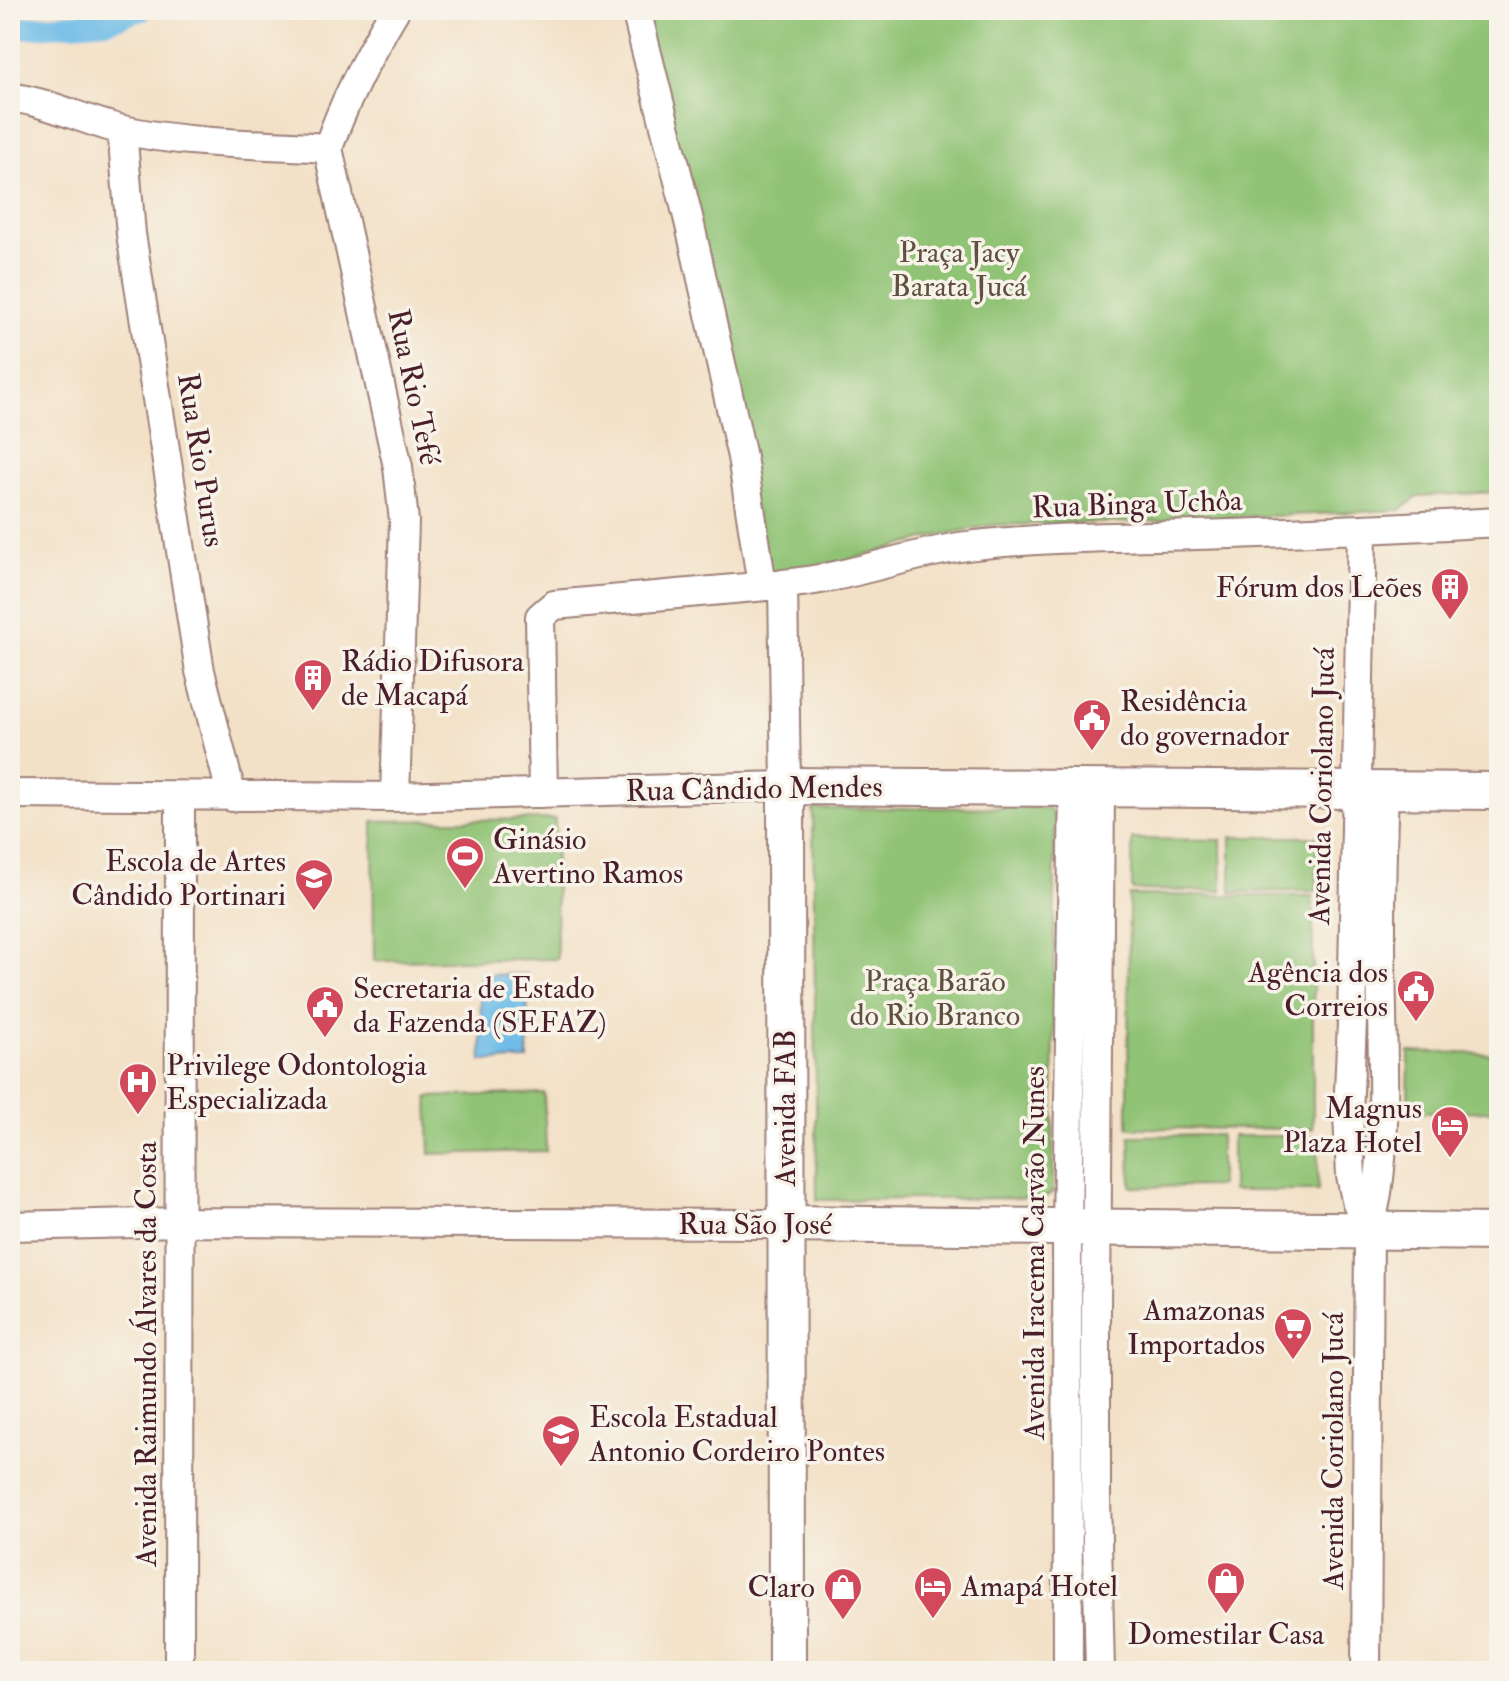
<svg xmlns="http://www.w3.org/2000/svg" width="1509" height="1681" font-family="'IM FELL Double Pica',serif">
  <rect width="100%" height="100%" fill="#f7f3e8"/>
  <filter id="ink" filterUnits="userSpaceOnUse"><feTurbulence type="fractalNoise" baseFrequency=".0125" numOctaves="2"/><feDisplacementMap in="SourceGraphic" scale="16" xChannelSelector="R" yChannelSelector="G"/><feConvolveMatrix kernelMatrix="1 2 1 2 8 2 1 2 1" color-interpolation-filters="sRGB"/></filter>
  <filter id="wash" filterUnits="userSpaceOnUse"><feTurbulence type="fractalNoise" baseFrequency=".006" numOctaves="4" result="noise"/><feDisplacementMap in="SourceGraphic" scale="32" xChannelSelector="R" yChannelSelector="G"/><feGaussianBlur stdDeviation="1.8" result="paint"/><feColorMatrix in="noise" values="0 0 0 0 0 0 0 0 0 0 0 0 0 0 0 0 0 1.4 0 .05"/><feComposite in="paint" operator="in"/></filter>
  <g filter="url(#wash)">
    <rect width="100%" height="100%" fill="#f3e1c7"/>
    <path fill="#90c374" stroke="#6d7150" stroke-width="2" d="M634,10h865v482l-80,4 -19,14 -264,12 -144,3 -56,11 -142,39 -23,2z
      M1040,807l9,2 6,9 -2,374 -9,6 -227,2 -4,-391z
      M555,819l2,140 -183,2 -1,-140z
      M1231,837h86v54l-86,1z
      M1132,839l89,1 1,51 -90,-1z
      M1129,895l184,1v233l-185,-1z
      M1409,1052l90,2v57l-91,1z
      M544,1093l2,58 -116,3 -2,-57z
      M1220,1135v51l-89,1 -1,-51z
      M1232,1136h86v55h-86z"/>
    <path fill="#6ebce8" stroke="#5c6e8a" stroke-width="2" d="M527,974l1,86 -46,1 -2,-86z"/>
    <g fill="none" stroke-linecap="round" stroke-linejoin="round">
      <path stroke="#6ebce8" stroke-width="22" d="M10,29l97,-8 35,-11"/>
    </g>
  </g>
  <g filter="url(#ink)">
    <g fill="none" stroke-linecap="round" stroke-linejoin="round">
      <g stroke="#9e8079" stroke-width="32">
        <path id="minor" d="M395,10c-27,45 -50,89 -67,138l70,319 6,54 -9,276
          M636,10l53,211 53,236 20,128
          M10,97c42,6 74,24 113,33 62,14 141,14 205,18
          M122,130l9,104 69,437 32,126
          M1362,531l-10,491 -4,92 3,62 5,24 13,31
          M1100,788l-4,522v187l4,174
          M543,793l-3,-176 14,-12 224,-20
          M10,794l385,3 391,-11 -3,-202c63,-5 122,-30 184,-38 76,-9 153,-9 230,-11 101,-3 201,-7 302,-13
          M10,1226l170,-4 605,2
          M179,1671l1,-874
          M1068,1671l-1,-445 7,-438
          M1366,1671l3,-440c19,-71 14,-147 13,-220 -2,-74 -1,-148 2,-221"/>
      </g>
      <g stroke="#9e8079" stroke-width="40">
        <path id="major" d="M785,1224l714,8
          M787,1671l-1,-885 713,5"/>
      </g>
      <use href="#minor" stroke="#fff" stroke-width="28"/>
      <use href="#major" stroke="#fff" stroke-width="36"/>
    </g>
  </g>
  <defs>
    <g id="building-pin" transform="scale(2)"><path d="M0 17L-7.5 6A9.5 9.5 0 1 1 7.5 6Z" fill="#d1495b" stroke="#f7f3e8"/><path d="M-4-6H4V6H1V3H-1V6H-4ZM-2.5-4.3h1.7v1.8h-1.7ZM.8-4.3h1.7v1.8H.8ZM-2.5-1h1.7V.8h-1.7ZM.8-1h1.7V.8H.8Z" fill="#fff"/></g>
    <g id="civic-pin" transform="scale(2)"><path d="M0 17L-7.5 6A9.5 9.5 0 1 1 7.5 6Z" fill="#d1495b" stroke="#f7f3e8"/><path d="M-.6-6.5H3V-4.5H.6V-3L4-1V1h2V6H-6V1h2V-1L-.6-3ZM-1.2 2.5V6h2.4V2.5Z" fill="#fff"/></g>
    <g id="stadium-pin" transform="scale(2)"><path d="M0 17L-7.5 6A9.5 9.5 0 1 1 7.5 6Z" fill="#d1495b" stroke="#f7f3e8"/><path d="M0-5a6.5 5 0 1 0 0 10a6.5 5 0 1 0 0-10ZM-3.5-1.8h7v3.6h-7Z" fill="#fff"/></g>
    <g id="school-pin" transform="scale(2)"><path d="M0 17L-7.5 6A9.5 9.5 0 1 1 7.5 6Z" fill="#d1495b" stroke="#f7f3e8"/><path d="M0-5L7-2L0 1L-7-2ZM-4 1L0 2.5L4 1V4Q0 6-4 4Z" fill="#fff"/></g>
    <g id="hospital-pin" transform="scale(2)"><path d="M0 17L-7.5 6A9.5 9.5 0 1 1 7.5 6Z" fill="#d1495b" stroke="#f7f3e8"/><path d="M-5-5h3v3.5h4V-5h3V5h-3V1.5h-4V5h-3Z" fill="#fff"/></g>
    <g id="hotel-pin" transform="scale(2)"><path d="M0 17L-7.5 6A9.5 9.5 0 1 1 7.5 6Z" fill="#d1495b" stroke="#f7f3e8"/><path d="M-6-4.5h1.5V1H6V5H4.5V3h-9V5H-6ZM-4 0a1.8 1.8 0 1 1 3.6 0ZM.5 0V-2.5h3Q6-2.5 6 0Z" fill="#fff"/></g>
    <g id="supermarket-pin" transform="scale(2)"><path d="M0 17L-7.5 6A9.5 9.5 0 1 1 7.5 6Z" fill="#d1495b" stroke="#f7f3e8"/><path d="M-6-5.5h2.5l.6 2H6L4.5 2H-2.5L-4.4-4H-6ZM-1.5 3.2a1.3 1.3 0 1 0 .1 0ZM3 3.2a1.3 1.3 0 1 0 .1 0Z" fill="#fff"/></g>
    <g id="shop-pin" transform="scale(2)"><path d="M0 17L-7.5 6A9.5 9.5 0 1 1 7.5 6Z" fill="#d1495b" stroke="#f7f3e8"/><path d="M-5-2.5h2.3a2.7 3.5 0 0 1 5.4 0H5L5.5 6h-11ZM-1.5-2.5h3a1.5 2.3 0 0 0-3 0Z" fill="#fff"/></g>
  </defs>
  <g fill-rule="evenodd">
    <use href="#building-pin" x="1450" y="587"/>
    <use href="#building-pin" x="313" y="678"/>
    <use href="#civic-pin" x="1092" y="718"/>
    <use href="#stadium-pin" x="465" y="856"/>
    <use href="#school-pin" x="314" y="878"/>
    <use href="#civic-pin" x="1416" y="989"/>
    <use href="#civic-pin" x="325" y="1005"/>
    <use href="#hospital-pin" x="138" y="1082"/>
    <use href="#hotel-pin" x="1450" y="1125"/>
    <use href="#supermarket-pin" x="1293" y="1327"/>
    <use href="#school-pin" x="561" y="1434"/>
    <use href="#shop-pin" x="1226" y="1581"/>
    <use href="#hotel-pin" x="933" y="1586"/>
    <use href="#shop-pin" x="843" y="1587"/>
  </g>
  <g text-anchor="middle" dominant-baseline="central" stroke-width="7" stroke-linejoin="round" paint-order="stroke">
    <g font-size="30" fill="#5f5041" stroke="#f7f3e8">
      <text x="959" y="252">Praça Jacy<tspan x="959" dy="34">Barata Jucá</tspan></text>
      <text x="935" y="981">Praça Barão<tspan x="935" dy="34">do Rio Branco</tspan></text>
    </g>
    <g font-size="30" fill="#4a1f2b" stroke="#f7f3e8">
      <text transform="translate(414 387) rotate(78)">Rua Rio Tefé</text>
      <text transform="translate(201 460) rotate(81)">Rua Rio Purus</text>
      <text transform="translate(1137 504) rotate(-2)">Rua Binga Uchôa</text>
      <text transform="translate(1322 786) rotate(-89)">Avenida Coriolano Jucá</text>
      <text transform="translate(754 789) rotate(-1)">Rua Cândido Mendes</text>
      <text transform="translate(785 1108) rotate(-90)">Avenida FAB</text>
      <text x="755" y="1224">Rua São José</text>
      <text transform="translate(1034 1253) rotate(-90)">Avenida Iracema Carvão Nunes</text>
      <text transform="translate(146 1354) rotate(-90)">Avenida Raimundo Álvares da Costa</text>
      <text transform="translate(1333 1451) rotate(-90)">Avenida Coriolano Jucá</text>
    </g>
    <g font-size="30" fill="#4a1f2b" stroke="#f7f3e8" text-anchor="start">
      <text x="1422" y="587" text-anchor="end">Fórum dos Leões</text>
      <text x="341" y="661">Rádio Difusora<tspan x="341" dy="34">de Macapá</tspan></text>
      <text x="1120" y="701">Residência<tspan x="1120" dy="34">do governador</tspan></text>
      <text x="493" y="839">Ginásio<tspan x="493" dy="34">Avertino Ramos</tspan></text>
      <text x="286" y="861" text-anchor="end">Escola de Artes<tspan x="286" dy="34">Cândido Portinari</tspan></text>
      <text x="1388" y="972" text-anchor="end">Agência dos<tspan x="1388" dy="34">Correios</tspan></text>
      <text x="353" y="988">Secretaria de Estado<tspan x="353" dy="34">da Fazenda (SEFAZ)</tspan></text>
      <text x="166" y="1065">Privilege Odontologia<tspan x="166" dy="34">Especializada</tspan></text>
      <text x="1422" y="1108" text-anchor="end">Magnus<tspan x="1422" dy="34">Plaza Hotel</tspan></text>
      <text x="1265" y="1310" text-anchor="end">Amazonas<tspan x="1265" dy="34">Importados</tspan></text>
      <text x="589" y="1417">Escola Estadual<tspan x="589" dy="34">Antonio Cordeiro Pontes</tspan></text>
      <text x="961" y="1586">Amapá Hotel</text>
      <text x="815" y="1587" text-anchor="end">Claro</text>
      <text x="1226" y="1634" text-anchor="middle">Domestilar Casa</text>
    </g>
  </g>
  <rect width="1509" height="1681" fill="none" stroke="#f7f3e8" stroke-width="40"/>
</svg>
